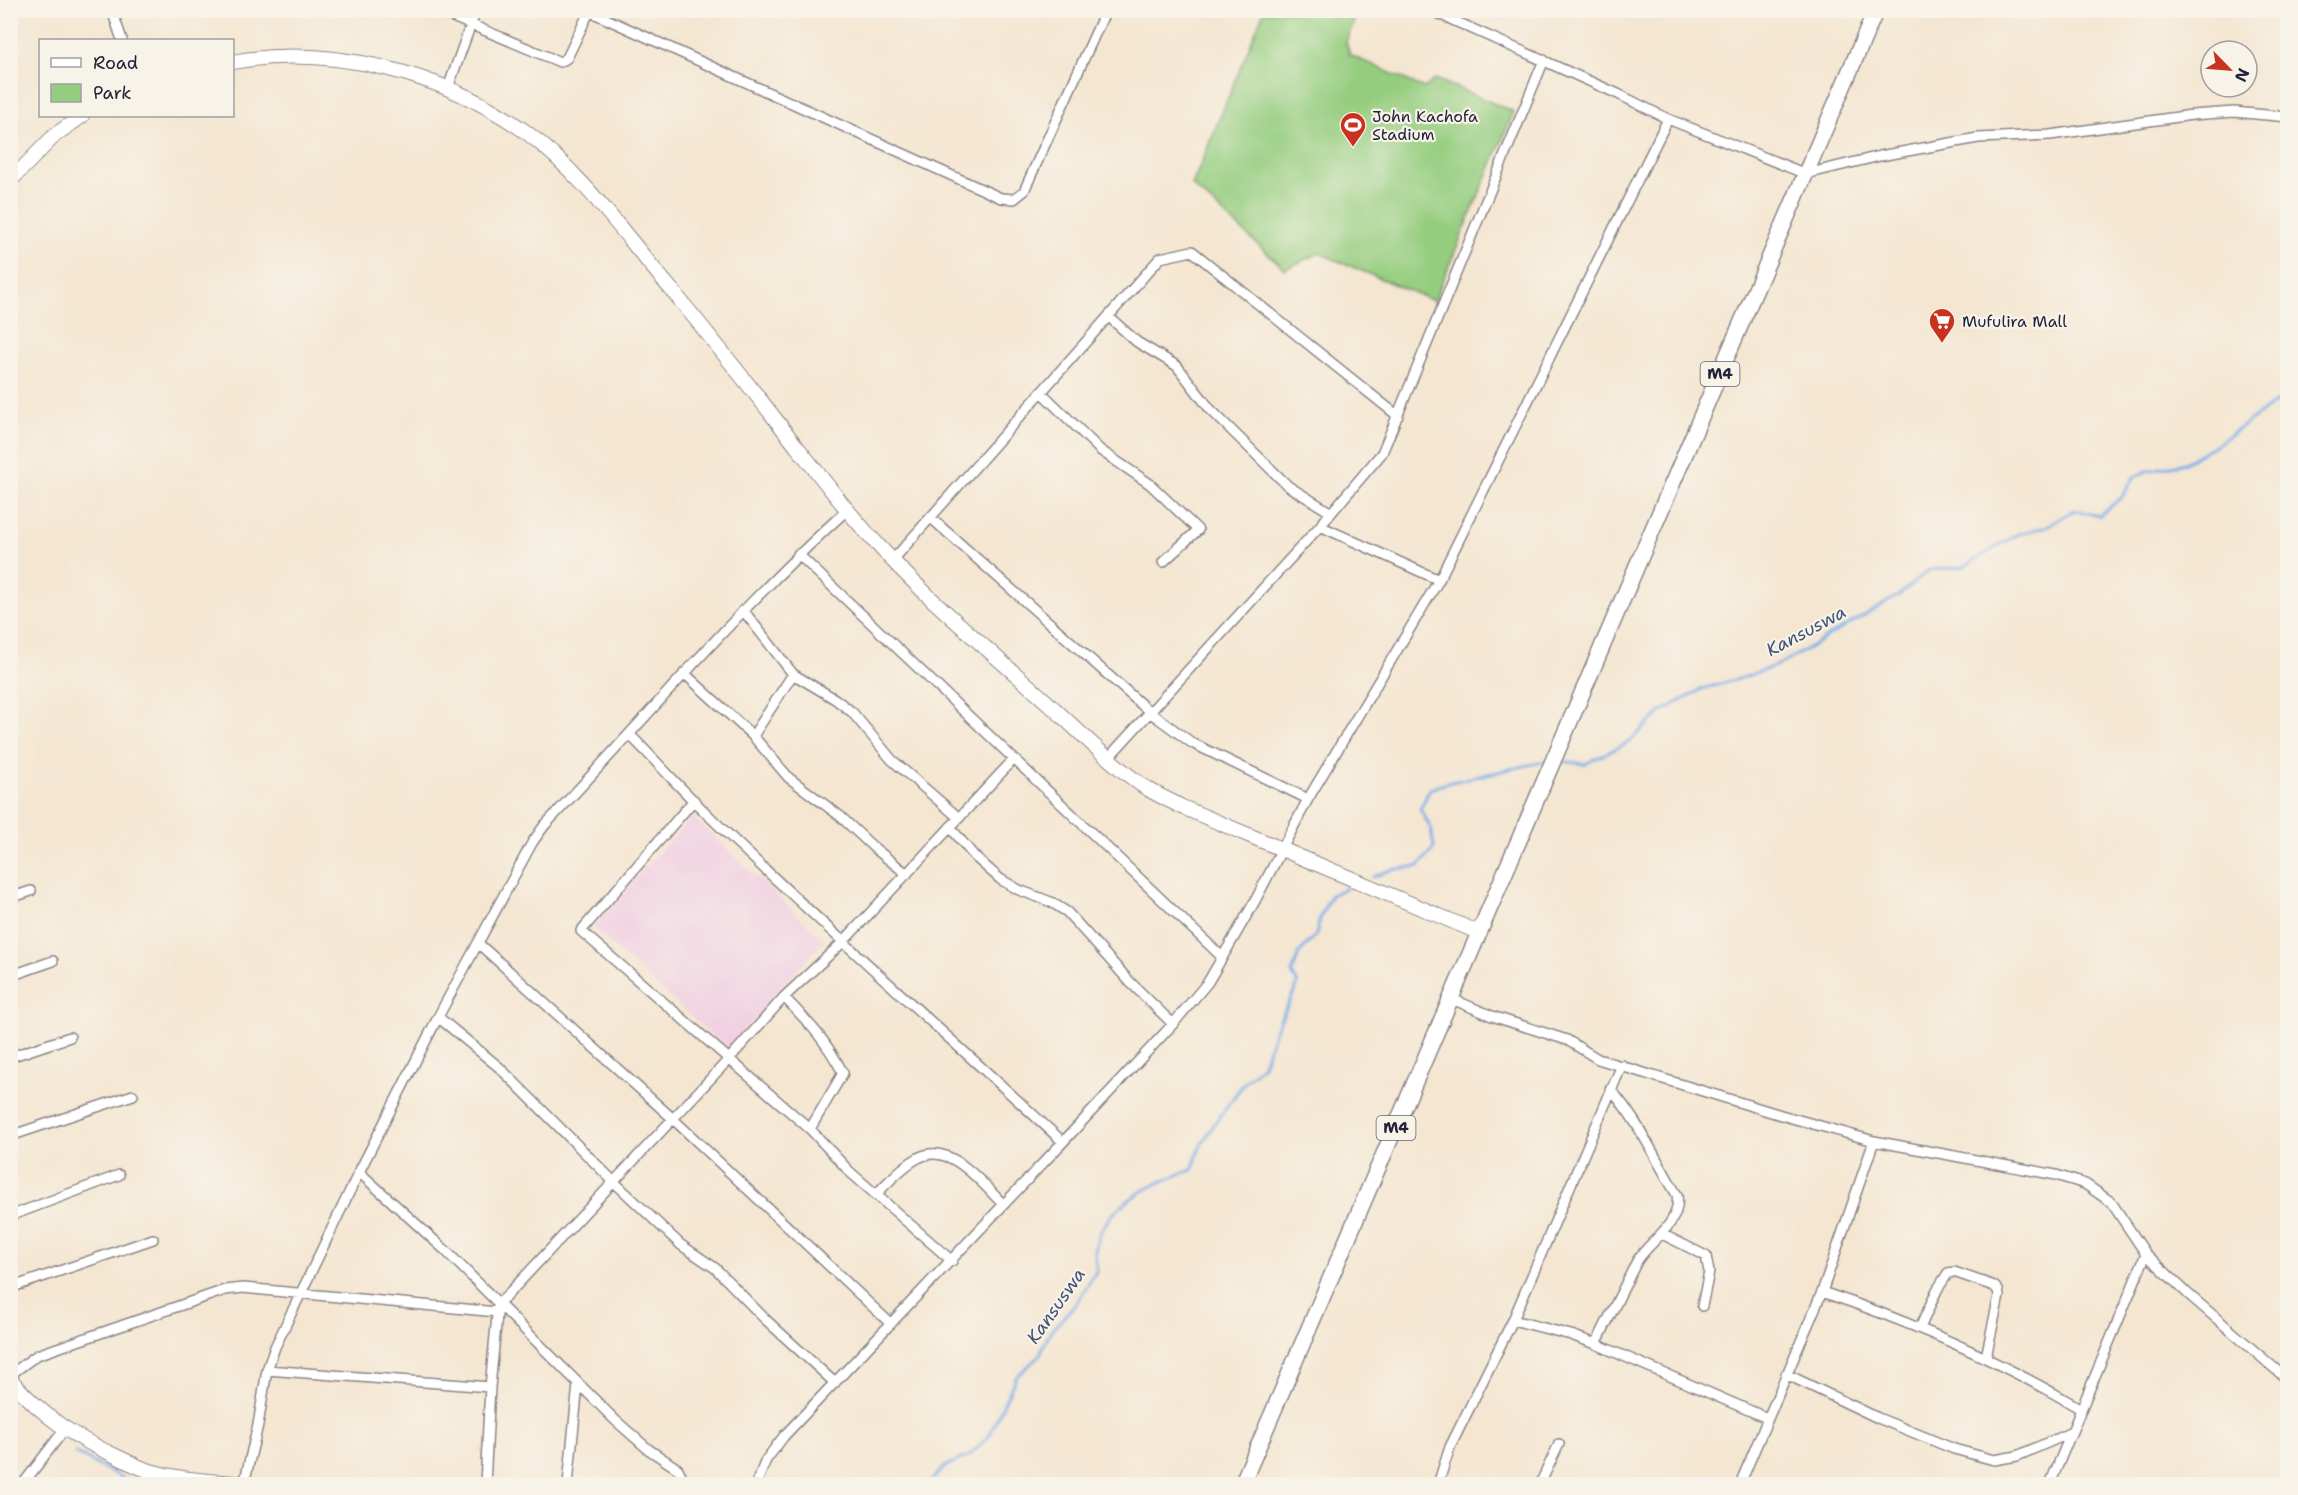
<svg xmlns="http://www.w3.org/2000/svg" width="2298" height="1495" font-family="'Shantell Sans',sans-serif">
  <rect width="100%" height="100%" fill="#f7f3e8"/>
  <filter id="ink" filterUnits="userSpaceOnUse"><feTurbulence type="fractalNoise" baseFrequency=".0167" numOctaves="2"/><feDisplacementMap in="SourceGraphic" scale="12" xChannelSelector="R" yChannelSelector="G"/><feConvolveMatrix kernelMatrix="1 2 1 2 8 2 1 2 1" color-interpolation-filters="sRGB"/></filter>
  <filter id="wash" filterUnits="userSpaceOnUse"><feTurbulence type="fractalNoise" baseFrequency=".008" numOctaves="4" result="noise"/><feDisplacementMap in="SourceGraphic" scale="24" xChannelSelector="R" yChannelSelector="G"/><feGaussianBlur stdDeviation="1.35" result="paint"/><feColorMatrix in="noise" values="0 0 0 0 0 0 0 0 0 0 0 0 0 0 0 0 0 1.4 0 .05"/><feComposite in="paint" operator="in"/></filter>
  <g filter="url(#wash)">
    <rect width="100%" height="100%" fill="#f4e6d1"/>
    <path fill="#f1d0e2" d="M692,816l132,124 -97,109 -135,-122z"/>
    <path fill="#95cd7f" stroke="#5c785d" stroke-width="1.5" d="M1264,11h94l-12,31 4,13 74,33 12,-9 78,33 -80,189 -115,-48 -34,16 -93,-84z"/>
    <g fill="none" stroke-linecap="round" stroke-linejoin="round">
      <path stroke="#7eade8" stroke-width="3" d="M1560,761l25,3 44,-22 32,-30 41,-23 40,-11 41,-15 116,-68 30,-25 34,-3 55,-33 27,-7 30,-17 24,6 23,-19 12,-20 13,-6 38,-8 38,-23 65,-47
        M1373,877l17,-7 29,-4 15,-18 -3,-20 -11,-19 10,-20 17,-6 100,-22
        M76,1453l57,31
        M928,1484l18,-18 23,-10 20,-20 27,-59 23,-21 11,-24 27,-30 20,-32c-13,-55 51,-86 95,-100l9,-25 14,-22 29,-40 19,-18 11,-32 24,-49 -6,-11 7,-20 17,-18 4,-17 11,-23 22,-10"/>
    </g>
  </g>
  <g filter="url(#ink)">
    <g fill="none" stroke-linecap="round" stroke-linejoin="round">
      <g stroke="#8b8486" stroke-width="12">
        <path id="street" d="M112,10l10,30
          M436,10l124,52 7,-4 23,-48
          M1430,10l188,84 50,25 138,55 74,-18 98,-18 72,-3 142,-20 42,-3 54,5
          M589,11l412,187 13,1 10,-8 82,-181
          M448,88l28,-78
          M1109,317l28,25 40,24 33,43 78,77 42,26
          M1041,392l59,58 50,34 48,46 -35,32
          M931,518l220,195 41,30 116,56
          M1320,526l119,54
          M798,554l216,205
          M892,561l268,-303 32,-7 206,165
          M743,610l50,64 42,25 17,13 40,48 67,58
          M684,673l69,63 36,42 51,38 33,31 34,27
          M630,735c26,26 50,53 76,78 116,113 238,219 357,329
          M753,736l40,-62
          M1109,757l211,-231 62,-73 162,-393
          M694,800l-113,131 229,198 40,43 102,89
          M950,827l24,29 26,23 19,11 32,12 16,10 63,70 43,42
          M10,898l21,-7
          M479,944l193,174 219,206
          M10,976l43,-15
          M784,997c26,27 41,42 59,76l-33,56
          M1452,999l40,17 75,24 31,19 183,56 93,26 182,34 29,9 26,18 35,52 41,39 101,87
          M438,1017l62,51 113,113 68,64 34,23 50,51 70,64
          M10,1057l60,-20
          M10,1136l123,-41
          M359,1172l87,79 169,169 33,29 30,20 3,6 -2,9
          M875,1195c14,-13 26,-28 43,-37 32,-18 65,27 85,46
          M10,1216l109,-41
          M1662,1234l44,22 3,16 -7,34
          M10,1288l143,-49
          M1822,1292c90,30 176,68 259,117
          M1513,1320l58,15 25,9 171,74
          M1920,1328l17,-38 11,-17 6,-1 40,14 4,4 1,6 -13,61
          M1596,1344l41,-83c13,-21 45,-37 40,-66 -22,-36 -38,-74 -67,-106
          M267,1370l223,17
          M1786,1374l92,44 76,31 40,11 23,-4 53,-23
          M10,1375l27,-20 188,-65 18,-2 254,24
          M23,1484l41,-54
          M244,1484l14,-59 9,-55 8,-23 84,-175 79,-155 94,-174 12,-17c101,-106 194,-218 303,-316
          M485,1484l5,-97 8,-82 232,-247 54,-61 58,-54 172,-184 208,198
          M568,1484l10,-100
          M756,1484l10,-24 18,-24 279,-294 110,-118 35,-42 47,-81 53,-102 131,-219 229,-461
          M1438,1484l12,-37 63,-127 109,-255
          M1540,1484l19,-40
          M1740,1484l82,-192 52,-151
          M1864,1484l1,-1
          M2050,1484l96,-230"/>
      </g>
      <g stroke="#8b8486" stroke-width="16">
        <path id="secondary" d="M232,62c100,-18 212,11 294,70 57,42 99,104 145,157 43,52 85,105 126,158 24,29 46,60 72,88 51,58 112,108 170,160 34,30 67,65 104,91 12,8 26,14 39,21l298,126
          M10,181l45,-46 27,-19
          M10,1379c34,39 64,58 110,79 10,5 20,10 30,13 30,9 63,10 95,13"/>
      </g>
      <g stroke="#8b8486" stroke-width="18">
        <path id="primary" d="M1242,1484l634,-1474"/>
      </g>
      <use href="#street" stroke="#fff" stroke-width="9"/>
      <use href="#secondary" stroke="#fff" stroke-width="14"/>
      <use href="#primary" stroke="#fff" stroke-width="15"/>
    </g>
  </g>
  <defs>
    <g id="stadium-pin" transform="scale(1.35)"><path d="M0 17L-7.5 6A9.5 9.5 0 1 1 7.5 6Z" fill="#c8321e" stroke="#f7f3e8"/><path d="M0-5a6.5 5 0 1 0 0 10a6.5 5 0 1 0 0-10ZM-3.5-1.8h7v3.6h-7Z" fill="#fff"/></g>
    <g id="supermarket-pin" transform="scale(1.35)"><path d="M0 17L-7.5 6A9.5 9.5 0 1 1 7.5 6Z" fill="#c8321e" stroke="#f7f3e8"/><path d="M-6-5.5h2.5l.6 2H6L4.5 2H-2.5L-4.4-4H-6ZM-1.5 3.2a1.3 1.3 0 1 0 .1 0ZM3 3.2a1.3 1.3 0 1 0 .1 0Z" fill="#fff"/></g>
  </defs>
  <g fill-rule="evenodd">
    <use href="#stadium-pin" x="1353" y="125"/>
    <use href="#supermarket-pin" x="1942" y="321"/>
  </g>
  <g text-anchor="middle" dominant-baseline="central" stroke-width="4.5" stroke-linejoin="round" paint-order="stroke">
    <g fill="#f7f3e8" stroke="#62616f" stroke-width="1.5">
      <rect x="1700.5" y="362" width="39" height="24" rx="4.5"/>
      <rect x="1376.5" y="1116" width="39" height="24" rx="4.5"/>
    </g>
    <g font-size="15" font-weight="bold" fill="#22223b">
      <text x="1720" y="374">M4</text>
      <text x="1396" y="1128">M4</text>
    </g>
    <g font-size="16" fill="#22223b" stroke="#f7f3e8" text-anchor="start">
      <text x="1372" y="116">John Kachofa<tspan x="1372" dy="18">Stadium</tspan></text>
      <text x="1962" y="321">Mufulira Mall</text>
    </g>
    <g font-size="18" font-style="italic" fill="#425378" stroke="#f7f3e8">
      <text transform="translate(1806 631) rotate(-28)">Kansuswa</text>
      <text transform="translate(1056 1306) rotate(-55)">Kansuswa</text>
    </g>
  </g>
  <rect width="2298" height="1495" fill="none" stroke="#f7f3e8" stroke-width="36"/>
  <rect x="39" y="39" width="195" height="78" fill="#f7f3e8" stroke="#a29fa3" stroke-width="1.5"/>
  <rect x="51" y="58" width="30" height="9" fill="#ffffff" stroke="#a29fa3" stroke-width="1.5"/>
  <text x="93" y="69" font-size="18" fill="#22223b">Road</text>
  <rect x="51" y="84" width="30" height="18" fill="#95cd7f" stroke="#a29fa3" stroke-width="1.5"/>
  <text x="93" y="99" font-size="18" fill="#22223b">Park</text>
  <g transform="translate(2229 69) rotate(115)"><circle r="28" fill="#f7f3e8" stroke="#a29fa3" stroke-width="1.5"/>
  <path d="M0-4.5L10 22L0 15L-10 22Z" fill="#c8321e"/>
  <text y="-9" font-size="16" font-weight="bold" text-anchor="middle" fill="#22223b">N</text>
  </g>
</svg>
